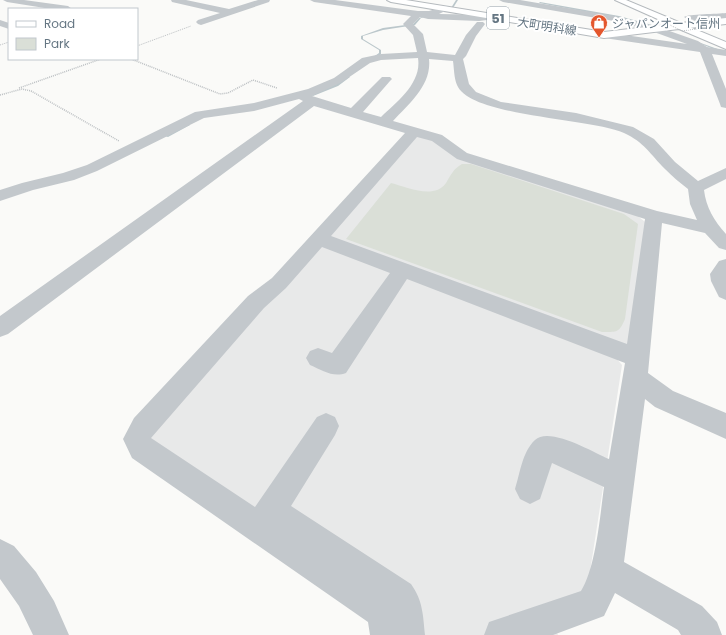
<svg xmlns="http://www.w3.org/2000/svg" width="726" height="635" font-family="Poppins,'Noto Sans JP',sans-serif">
  <rect width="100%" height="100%" fill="#fafaf8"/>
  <path fill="#e8e9e9" d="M420,136l17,5 15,12 182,60 15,12 -17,118 -16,15 6,7 -35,226 -41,16 12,28h-161l-251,-191 3,-15 263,-291z"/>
  <path fill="#dadfd7" d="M462,164h9l153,50 14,10 -13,95c-6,14 -8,13 -23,13l-256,-93 45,-56c16,4 43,17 55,0 5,-8 7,-14 16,-19z"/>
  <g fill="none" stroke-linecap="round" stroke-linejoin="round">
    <path fill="#bbc7cb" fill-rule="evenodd" d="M456,0h2l-5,8h-2z
      M540,2l79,14 44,12 -1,1 -43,-11 -80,-15z
      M427,15l1,1 -7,2 -6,7 -32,5 -20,6v3l18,11v4l-7,6h-2v-2l7,-5v-3l-18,-11v-3l22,-8 30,-4 6,-6z
      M696,42h2l28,10v2z
      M348,76l2,1 -12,9 -25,10 -2,-1 25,-11z
      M187,124l3,1 -22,12 -3,-1z"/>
    <g stroke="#b5babe" stroke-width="2">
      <path id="major" d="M387,0h19l198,32 76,-9 46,19v7l-47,-20 -75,9 -213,-36z"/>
    </g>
    <g stroke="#b4b9bd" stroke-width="2">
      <path id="highway" d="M615,0h11l55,23 45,-5v6l-46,5z"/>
    </g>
    <path stroke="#bbbfc2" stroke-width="1" stroke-dasharray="1 1" stroke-linecap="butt" d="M0,45l9,-3
      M137,46l54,-20"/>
    <path stroke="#bbbfc2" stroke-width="1.5" stroke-dasharray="1 1" stroke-linecap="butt" d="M131,59l89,35 8,-1 25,-13 24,8
      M19,88l82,-29
      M0,95l22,-6 9,2 88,50"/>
    <path fill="#c3c8cc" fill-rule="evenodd" d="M3,0h21l44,6 4,3h-21l-44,-7z
      M171,0h15l43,9 29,-9h12l-1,2 -68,23 -3,-1 -2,-2 2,-2 22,-7 -48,-11z
      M310,0h25l83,11h11l16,-5 3,1 1,2 -10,5 56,1 2,2 -2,2 -16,2 -51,-2 -8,-2 -7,7 10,10 4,18 28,3 11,-20 11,-13h6l2,2 -9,12 -10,20 -3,3 6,25 7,8 25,10 75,11 57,14 21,12 21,23 23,19 28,-13v11l-22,11c2,17 10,31 22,44v16l-7,-2 -14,-15 -43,-10 -14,150 25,18 53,22v26l-71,-32 -10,-8 -21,163 78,44 15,16 5,13h-41l-3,-5 -63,-37 -11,23 -51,19h-69l5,-13 92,-31c15,-24 19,-75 23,-104l-52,-24 -12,36 -10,5 -10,-5 -5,-10c5,-15 7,-37 20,-49 14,-14 58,12 74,19l16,-96 -218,-84 -61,94c-13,5 -24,-3 -36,-8l-4,-7 4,-7 8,-3 14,5 58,-80 -68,-26 -36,41 -22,20 -113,130 104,69 62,-90 9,-4 9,4 4,9 -4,9 -44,71 120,78c12,17 12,31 14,51h-55l-2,-13 -236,-164 -9,-19 11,-21 114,-122 24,-18 133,-145 -91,-27 -306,228 -8,3v-21l303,-215 -4,-2 -45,12 -50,7 -107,53 -23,9 -41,10 -33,11v-11l22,-7 41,-10 24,-8 108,-53 59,-9 54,-14 26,-11 28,-20 19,-4 36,-2 -4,-17 -10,-11 8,-8 -97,-14zM418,58c4,25 -21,44 -37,59l-18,-5 27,-31 2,-2 -2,-2h-8l-31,31 -39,-12 30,-14 28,-19 11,-3zM429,59l24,2c1,7 1,17 4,24 13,32 133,33 167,48 20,9 26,21 41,36 7,7 15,14 23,20l2,15 7,16 -40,-9 -190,-58 -25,-18 -49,-14c16,-17 39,-36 36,-62zM417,137l15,4 25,18 188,60 -18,125 -296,-108z
      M499,0h21l95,16 46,12 37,13 9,6 19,3v6l-14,-2 14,35v19l-5,-1 -1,-3 -20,-52 -96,-14 -5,-3 5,-3 83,12 -33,-12 -40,-11 -111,-19z
      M726,13v6l-9,1 -1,2c-4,1 -28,-2 -32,-5 4,-3 34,-3 42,-4z
      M0,20l9,3v6l-9,-3z
      M726,259v41l-7,-3 -8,-16 -1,-7 9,-13z
      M0,539l14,7 22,26 18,29 15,34h-36l-14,-29 -19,-27z"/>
    <use href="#major" fill="#fff" fill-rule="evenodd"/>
    <use href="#highway" fill="#fff" fill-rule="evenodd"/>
    <path stroke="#bbbfc2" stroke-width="1" stroke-dasharray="1 1" stroke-linecap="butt" d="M666,23l16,8 20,-3 -16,-9"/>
  </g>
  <defs>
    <g id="shop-pin" transform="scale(0.9)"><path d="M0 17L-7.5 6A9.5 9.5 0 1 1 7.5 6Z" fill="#e4572e" stroke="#fff"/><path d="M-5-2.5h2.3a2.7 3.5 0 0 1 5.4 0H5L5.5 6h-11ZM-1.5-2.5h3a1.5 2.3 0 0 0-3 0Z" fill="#fff"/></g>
  </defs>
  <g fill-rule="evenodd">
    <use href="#shop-pin" x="599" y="23"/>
  </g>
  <g text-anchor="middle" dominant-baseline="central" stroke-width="4" stroke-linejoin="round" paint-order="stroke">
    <g font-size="12" fill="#657683" stroke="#fff" text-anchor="start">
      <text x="612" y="23">ジャパンオート信州</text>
    </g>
    <g font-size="12" fill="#657683" stroke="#fff">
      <text transform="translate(547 26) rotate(9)">大町明科線</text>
    </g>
    <rect fill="#fff" stroke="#939fa8" stroke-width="1" x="487" y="7" width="22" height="22" rx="3"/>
    <g font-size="13" font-weight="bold" fill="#657683">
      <text x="498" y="18">51</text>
    </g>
  </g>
  <rect x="8" y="8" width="130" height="52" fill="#ffffff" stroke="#c1c8cd"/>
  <rect x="16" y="21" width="20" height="6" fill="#ffffff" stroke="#c1c8cd"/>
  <text x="44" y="28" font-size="12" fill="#657683">Road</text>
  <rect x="16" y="38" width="20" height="12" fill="#dadfd7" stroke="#c1c8cd"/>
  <text x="44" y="48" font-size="12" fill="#657683">Park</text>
</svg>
